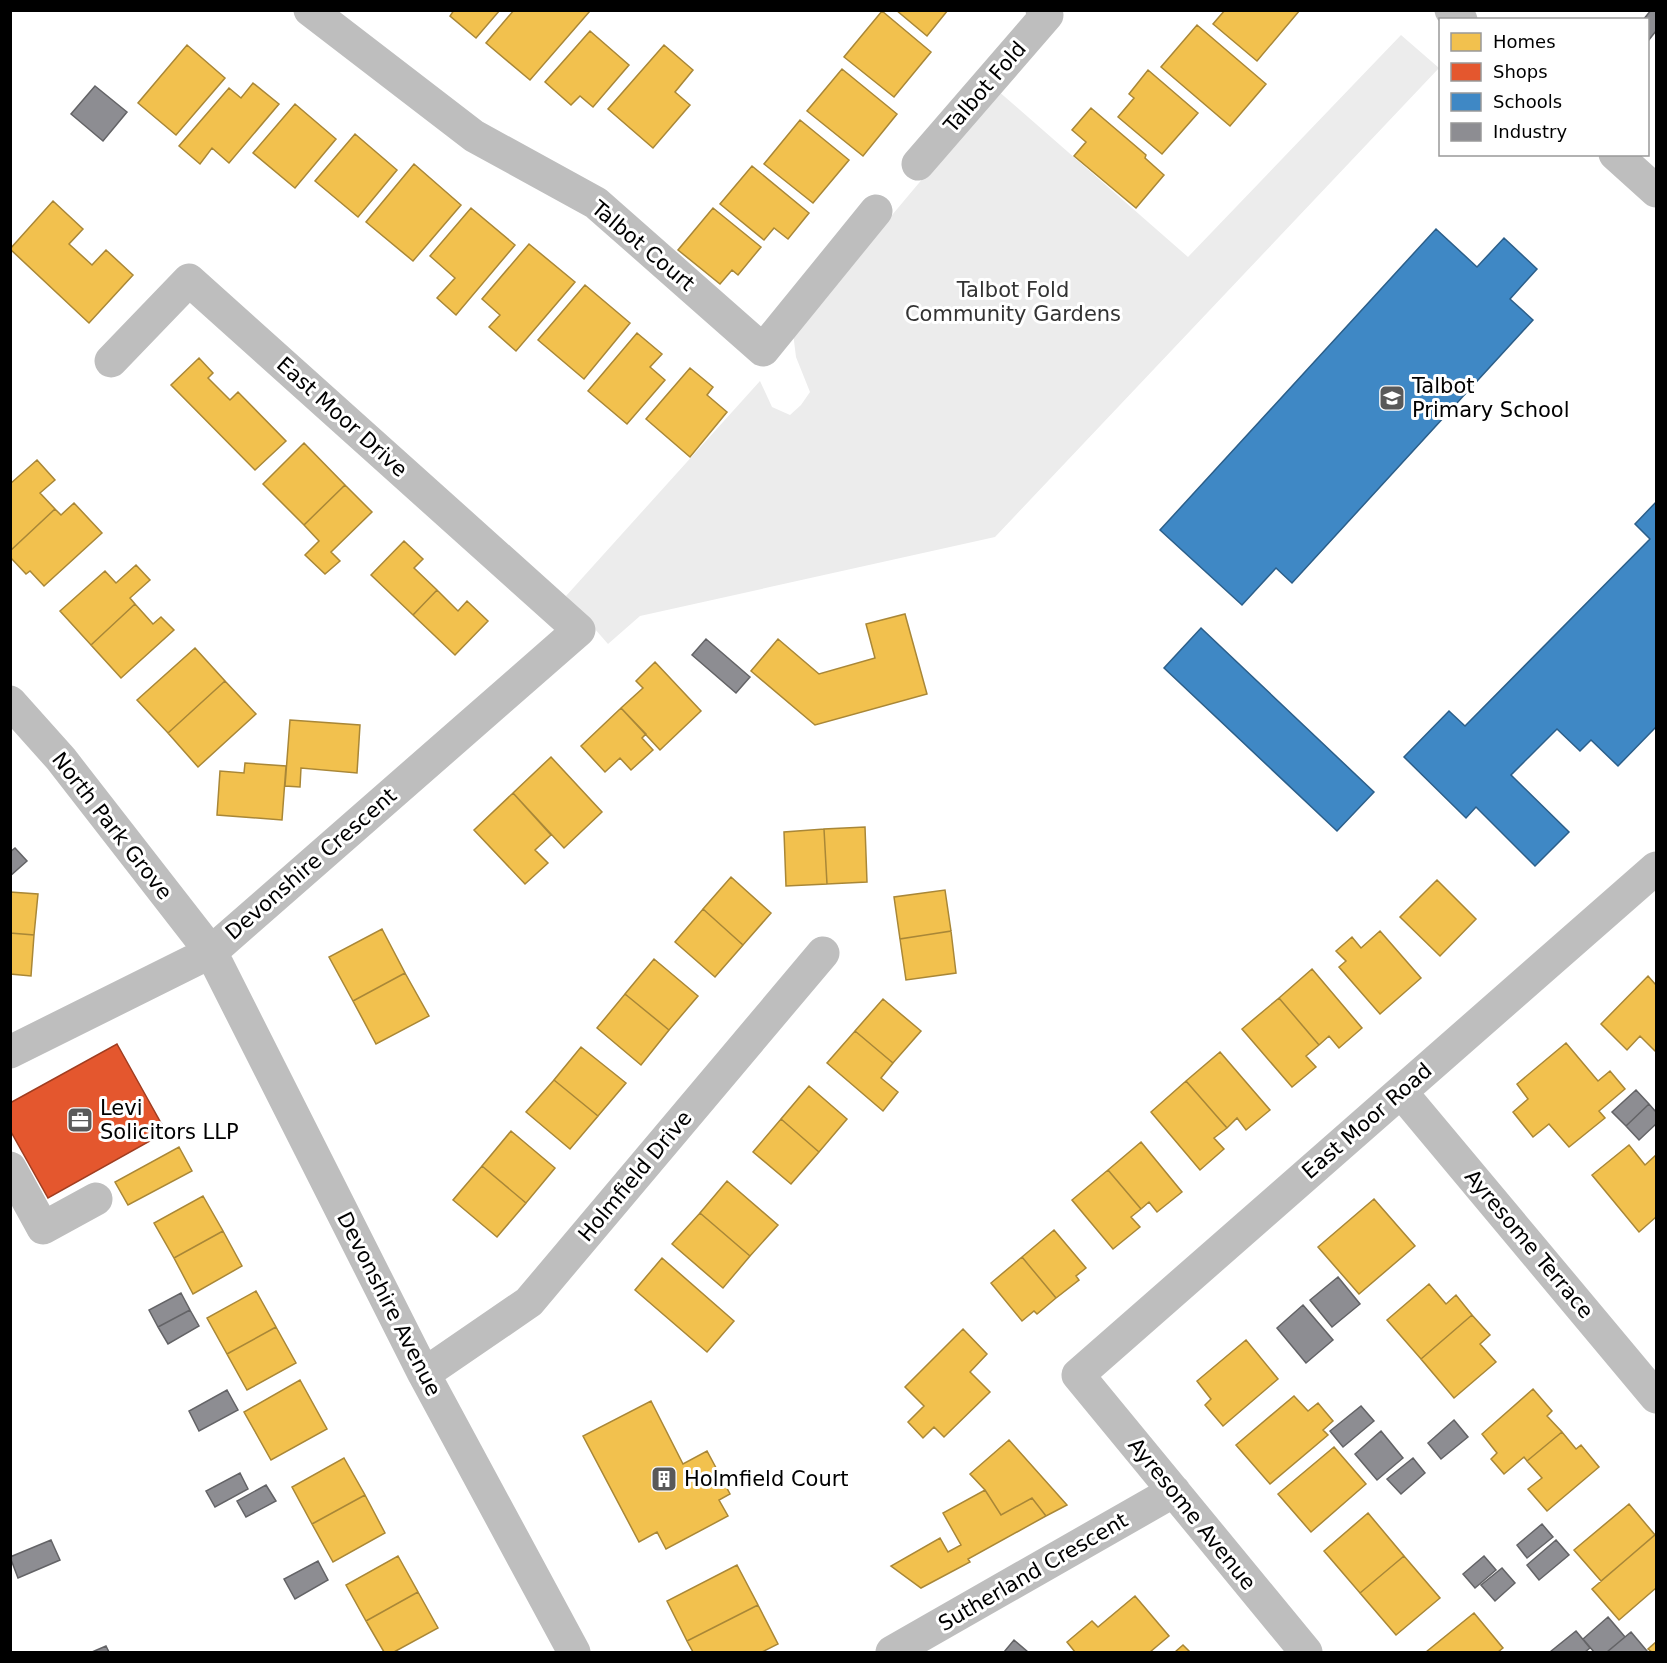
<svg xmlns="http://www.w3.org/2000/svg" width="1667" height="1663" font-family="'DejaVu Sans',sans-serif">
  <rect width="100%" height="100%" fill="#fff"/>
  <path fill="#ececec" d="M1401,35l38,33 -444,469 -355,79 -32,28 -42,-48 194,-215 12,26 18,8 11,-10 9,-13 -14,-35 -3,-24 204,-243 191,167z"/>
  <path fill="#f2c14e" stroke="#a98737" stroke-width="1.5" d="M454,10h46l-24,28 -26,-22z
    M514,10h76v1l-60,69 -44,-37z
    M896,10h52l-21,26z
    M1225,10h75l-43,51 -44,-37z
    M882,11l49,41 -37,45 -50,-40z
    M1197,25l69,59 -36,42 -69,-59z
    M590,31l39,34 -36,42 -13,-11 -9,9 -26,-23z
    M187,45l38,33 -49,57 -38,-32z
    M664,45l29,25 -18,22 15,13 -37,43 -45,-39z
    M842,69l55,45 -34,42 -56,-45z
    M1148,70l50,43 -36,41 -44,-37 16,-19 -5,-4z
    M253,83l26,21 -50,59 -17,-15 -12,16 -21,-18 50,-58 12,10z
    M295,104l41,35 -41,49 -42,-35z
    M1091,108l55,47 -1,3 19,17 -28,33 -62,-52 12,-14 -14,-12z
    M800,120l49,40 -36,43 -49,-39z
    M355,134l42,36 -39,47 -43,-36z
    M414,164l47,41 -48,56 -47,-39z
    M752,166l57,47 -21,26 -14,-11 -10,12 -44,-36z
    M53,201l30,28 -14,15 23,21 14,-15 27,25 -44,48 -79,-74z
    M471,208l44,37 -59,70 -19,-17 18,-20 -25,-22z
    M713,208l48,39 -23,28 -6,-5 -12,14 -42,-34z
    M529,244l46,38 -59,69 -27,-24 11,-12 -18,-16z
    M585,285l45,38 -46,56 -46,-39z
    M637,333l25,21 -12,13 15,13 -38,44 -39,-33z
    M199,358l14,15 -5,5 22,22 8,-8 48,49 -31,29 -84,-85z
    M690,368l23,19 -6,8 20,17 -37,45 -44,-38z
    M304,443l41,42 -41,40 -41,-41z
    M37,460l18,20 -15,13 15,16 -45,42v-67z
    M345,485l27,27 -41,40 9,9 -15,13 -20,-19 14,-14 -15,-16z
    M74,503l28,30 -58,53 -14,-15 -4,3 -16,-17v-6l45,-42 6,6z
    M404,541l19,18 -9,9 23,22 -24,25 -42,-40z
    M136,565l14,15 -20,18 5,6 -44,41 -31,-34 45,-40 11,12z
    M437,590l21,21 9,-10 21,20 -33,34 -42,-40z
    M135,604l18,20 8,-7 13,13 -53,48 -30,-33z
    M905,614l22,80 -112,31 -64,-54 27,-32 41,35 56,-16 -9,-34z
    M195,648l30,33 -57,52 -31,-33z
    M655,662l46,49 -41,39 -39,-42 22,-20 -7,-7z
    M225,681l31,33 -58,53 -30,-34z
    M621,708l25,26 -4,4 11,12 -22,20 -11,-12 -15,14 -24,-26z
    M290,720l70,5 -3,48 -56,-5 -1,19 -15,-1z
    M551,757l51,55 -38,36 -51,-55z
    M245,763l41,3 -4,54 -65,-5 3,-44 24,2z
    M513,793l38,42 -16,15 13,13 -23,21 -51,-54z
    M865,827l2,55 -40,2 -3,-55z
    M824,829l3,55 -41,2 -2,-54z
    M731,877l40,36 -28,32 -40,-36z
    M1437,880l39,39 -36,37 -40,-39z
    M945,890l6,41 -51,8 -6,-42z
    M10,892l28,2 -4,41 -24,-2z
    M703,909l40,36 -28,32 -40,-35z
    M382,929l23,44 -52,28 -24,-44z
    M951,931l5,42 -50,7 -6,-41z
    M1380,931l41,47 -41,36 -41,-47 7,-6 -10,-10 16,-14 9,11z
    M10,933l24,2 -3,41 -21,-2z
    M654,959l44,37 -29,34 -44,-36z
    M1312,969l50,59 -23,20 -10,-12 -10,9 -40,-47z
    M405,973l24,43 -53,28 -23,-43z
    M1648,976l8,9v67l-16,-16 -13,14 -26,-26z
    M625,994l44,36 -28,35 -44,-37z
    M1279,998l40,47 -13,11 10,11 -24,20 -50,-58z
    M883,999l38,32 -28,32 -38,-32z
    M855,1031l38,32 -12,15 17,14 -15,19 -56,-48z
    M1566,1043l32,38 12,-10 15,18 -26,22 6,7 -36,29 -20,-23 -16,13 -20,-25 15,-13 -11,-15z
    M581,1047l45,36 -28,33 -44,-36z
    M1220,1052l50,58 -24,20 -9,-12 -10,10 -41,-47z
    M554,1080l44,36 -28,33 -44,-37z
    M1186,1081l41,47 -13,10 10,11 -24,21 -49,-58z
    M809,1086l38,33 -28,33 -38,-33z
    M781,1119l38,33 -28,32 -38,-32z
    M511,1131l44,37 -29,35 -44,-37z
    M1141,1142l41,50 -25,20 -8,-10 -8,7 -33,-39z
    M1629,1145l16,20 11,-10v62l-17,15 -47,-57z
    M179,1147l13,24 -64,34 -13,-23z
    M482,1166l44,37 -29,34 -44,-37z
    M1108,1170l33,39 -10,8 9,10 -27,22 -41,-49z
    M727,1181l51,44 -28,31 -50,-43z
    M203,1196l20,35 -49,27 -20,-35z
    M1374,1199l41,47 -56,48 -41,-47z
    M700,1213l50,43 -27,32 -51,-44z
    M1054,1230l32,38 -10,8 3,4 -23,18 -34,-41z
    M223,1231l19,35 -49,28 -19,-36z
    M1022,1257l34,41 -19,16 -3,-3 -12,10 -31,-38z
    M662,1258l72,63 -27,31 -72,-62z
    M1429,1284l17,20 10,-9 16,20 -51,44 -34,-39z
    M256,1291l20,36 -49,27 -20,-36z
    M1472,1315l18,20 -10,9 16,18 -42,36 -33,-39z
    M276,1327l20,36 -49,27 -20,-36z
    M963,1329l24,25 -17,18 20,20 -46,45 -10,-10 -11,11 -15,-16 16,-16 -19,-19z
    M1246,1340l32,39 -55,47 -18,-21 6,-6 -14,-18z
    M300,1380l27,49 -56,31 -27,-48z
    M1533,1389l19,22 -5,5 15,16 -35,29 -3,-4 -20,17 -13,-15 6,-6 -15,-19z
    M1294,1396l14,15 10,-8 15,18 -10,9 5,5 -58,49 -34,-39z
    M651,1401l32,63 24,-13 23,43 -11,6 9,16 -62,33 -9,-17 -18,10 -56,-106z
    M1562,1432l14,17 5,-4 18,22 -52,44 -19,-22 14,-11 -15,-17z
    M1009,1440l58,65 -21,11 -14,-18 -31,17 -16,-25 -15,-16z
    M1334,1447l32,37 -55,48 -33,-38z
    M344,1458l21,37 -53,29 -20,-37z
    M985,1490l16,25 31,-17 14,18 -78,43 2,3 -49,26 -30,-22 49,-28 8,14 13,-7 -18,-32z
    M365,1495l20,38 -52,29 -21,-38z
    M1629,1504l26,31 -54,46 -27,-31z
    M1368,1513l36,43 -44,37 -36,-42z
    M1656,1534v54l-37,32 -27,-31z
    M398,1556l20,36 -52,29 -20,-36z
    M1404,1556l36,42 -44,37 -36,-42z
    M737,1565l21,40 -71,36 -20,-40z
    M418,1592l20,36 -44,24h-10l-18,-31z
    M1135,1596l34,40 -19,16h-75l-8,-10 25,-21 6,6z
    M758,1605l20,39 -16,8h-69l-6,-11z
    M1474,1613l29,35 -5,4h-72z
    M1656,1642v10h-4l-4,-3z
    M1183,1645l7,7h-15z"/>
  <path fill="#e4572e" stroke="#a03d20" stroke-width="1.5" d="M117,1044l49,88 -118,66 -38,-68v-27z"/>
  <path fill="#3f88c5" stroke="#2c5f8a" stroke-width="1.5" d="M1436,229l41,38 27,-29 33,31 -27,30 23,21 -241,263 -16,-15 -34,37 -82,-75z
    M1656,502v225l-38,39 -27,-26 -11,11 -23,-22 -46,46 58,57 -34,34 -59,-59 -10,11 -62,-61 45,-46 16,15 185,-187 -15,-15z
    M1201,628l173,164 -37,39 -173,-163z"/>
  <path fill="#8d8d92" stroke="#636366" stroke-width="1.5" d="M1651,10l5,1v20l-8,10v-21h-5z
    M95,86l32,26 -24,29 -32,-27z
    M706,639l44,38 -14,16 -44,-38z
    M15,848l12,13 -17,15v-24z
    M1636,1090l13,14 -23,22 -14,-14z
    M1649,1104l7,8v12l-17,16 -13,-14z
    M1338,1277l22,27 -28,23 -22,-27z
    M181,1293l9,17 -32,17 -9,-17z
    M1303,1305l30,35 -27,23 -29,-35z
    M190,1310l9,16 -31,18 -10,-17z
    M227,1390l11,20 -39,21 -10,-20z
    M1361,1406l13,15 -31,26 -13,-16z
    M1454,1420l14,17 -27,22 -13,-16z
    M1381,1431l22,27 -26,22 -22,-26z
    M1413,1458l12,15 -24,21 -14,-15z
    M240,1473l8,16 -33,18 -9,-16z
    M266,1485l10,16 -30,16 -9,-16z
    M1542,1524l11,13 -26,21 -10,-13z
    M51,1540l9,20 -42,18 -8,-21z
    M1556,1540l13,15 -30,25 -12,-15z
    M1484,1556l12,14 -21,18 -12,-14z
    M318,1561l10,19 -33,19 -11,-20z
    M1502,1568l13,15 -20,18 -14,-16z
    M1608,1617l17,20 -18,15h-13l-11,-13z
    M1576,1631l14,17 -5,4h-35z
    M1631,1632l16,19 -2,1h-38z
    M1014,1640l14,12h-24z
    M106,1646l3,6h-17z"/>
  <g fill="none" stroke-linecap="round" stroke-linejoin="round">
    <path stroke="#bebebe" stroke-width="33" d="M310,10l164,126 122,67 167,147 113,-139
      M1451,10l10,10
      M1615,154l41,37
      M918,164l129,-149 -5,-5
      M10,702l51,57 150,193 213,422 150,278
      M10,1052l201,-100 368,-322 -390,-350 -78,81
      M1401,1092l255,305
      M10,1168l33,60 53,-29
      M424,1374l105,-72 294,-349
      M892,1652l282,-161
      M1306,1652l-228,-277 578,-507"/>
  </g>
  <defs>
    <g id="school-square" transform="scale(1.35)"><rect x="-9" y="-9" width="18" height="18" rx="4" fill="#595959" stroke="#fff"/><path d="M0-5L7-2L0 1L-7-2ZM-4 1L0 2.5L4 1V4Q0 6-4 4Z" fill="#fff"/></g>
    <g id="office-square" transform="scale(1.35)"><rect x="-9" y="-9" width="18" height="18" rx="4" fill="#595959" stroke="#fff"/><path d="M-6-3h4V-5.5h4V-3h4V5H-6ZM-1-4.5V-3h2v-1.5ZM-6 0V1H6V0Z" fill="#fff"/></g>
    <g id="building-square" transform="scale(1.35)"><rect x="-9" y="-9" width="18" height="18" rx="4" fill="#595959" stroke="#fff"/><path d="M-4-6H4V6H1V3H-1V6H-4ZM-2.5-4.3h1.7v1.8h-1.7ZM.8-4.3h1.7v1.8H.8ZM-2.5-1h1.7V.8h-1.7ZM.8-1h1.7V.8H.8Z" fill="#fff"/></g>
  </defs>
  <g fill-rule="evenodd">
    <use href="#school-square" x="1392" y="398"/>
    <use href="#office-square" x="80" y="1120"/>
    <use href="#building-square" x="664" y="1479"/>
  </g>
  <g text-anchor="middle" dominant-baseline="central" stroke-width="6" stroke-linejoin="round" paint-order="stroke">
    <g font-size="21" fill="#000" stroke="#fff">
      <text transform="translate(985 87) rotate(-49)">Talbot Fold</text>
      <text transform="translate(643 246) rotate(40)">Talbot Court</text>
      <text transform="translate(342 417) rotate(42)">East Moor Drive</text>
      <text transform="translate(112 826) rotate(52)">North Park Grove</text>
      <text transform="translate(311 864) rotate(-41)">Devonshire Crescent</text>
      <text transform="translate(1367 1121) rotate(-41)">East Moor Road</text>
      <text transform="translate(635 1176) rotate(-50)">Holmfield Drive</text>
      <text transform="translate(1529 1244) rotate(50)">Ayresome Terrace</text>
      <text transform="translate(389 1304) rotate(63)">Devonshire Avenue</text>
      <text transform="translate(1192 1514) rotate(51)">Ayresome Avenue</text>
      <text transform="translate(1033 1572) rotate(-30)">Sutherland Crescent</text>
    </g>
    <g font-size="21" fill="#333" stroke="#fff">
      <text x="1013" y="290">Talbot Fold<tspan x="1013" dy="24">Community Gardens</tspan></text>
    </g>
    <g font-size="21" fill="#000" stroke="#fff" text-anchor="start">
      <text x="1412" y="386">Talbot<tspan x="1412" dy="24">Primary School</tspan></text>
      <text x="100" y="1108">Levi<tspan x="100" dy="24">Solicitors LLP</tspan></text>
      <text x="684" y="1479">Holmfield Court</text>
    </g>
  </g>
  <rect width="1667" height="1663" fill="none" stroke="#000000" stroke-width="24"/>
  <rect x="1439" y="18" width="210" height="138" fill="#ffffff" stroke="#999999" stroke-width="1.5"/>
  <rect x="1451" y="33" width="30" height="18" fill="#f2c14e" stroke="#999999" stroke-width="1.5"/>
  <text x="1493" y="48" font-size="18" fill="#000000">Homes</text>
  <rect x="1451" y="63" width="30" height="18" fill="#e4572e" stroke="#999999" stroke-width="1.5"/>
  <text x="1493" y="78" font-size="18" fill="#000000">Shops</text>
  <rect x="1451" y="93" width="30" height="18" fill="#3f88c5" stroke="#999999" stroke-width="1.5"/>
  <text x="1493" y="108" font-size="18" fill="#000000">Schools</text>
  <rect x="1451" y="123" width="30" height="18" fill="#8d8d92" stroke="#999999" stroke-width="1.5"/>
  <text x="1493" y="138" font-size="18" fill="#000000">Industry</text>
</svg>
